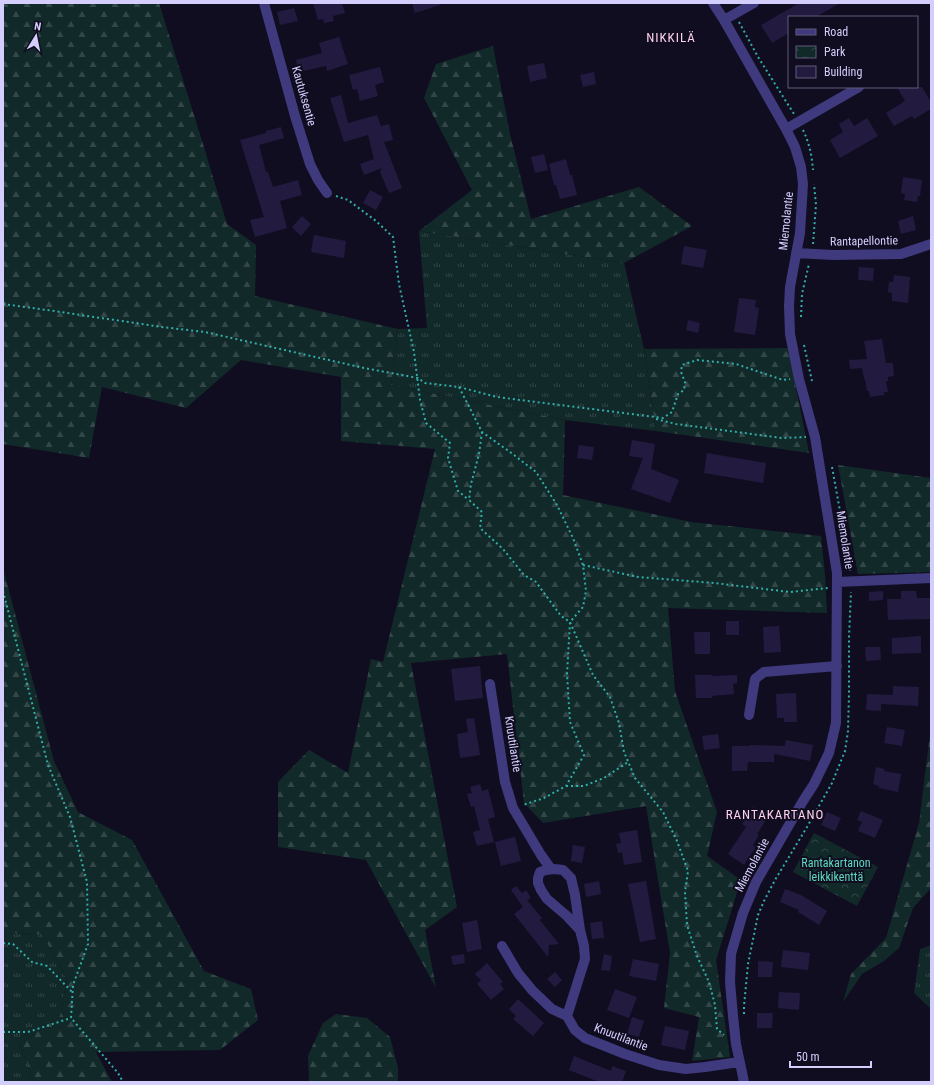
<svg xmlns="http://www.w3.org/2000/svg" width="934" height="1085" font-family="'Roboto Condensed',sans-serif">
  <defs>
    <pattern id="grass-tufts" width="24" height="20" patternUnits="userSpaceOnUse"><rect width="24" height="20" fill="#112929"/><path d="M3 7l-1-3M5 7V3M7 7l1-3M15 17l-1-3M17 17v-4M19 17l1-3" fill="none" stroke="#334749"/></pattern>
    <pattern id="forest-firs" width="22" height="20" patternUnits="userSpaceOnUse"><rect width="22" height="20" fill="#112929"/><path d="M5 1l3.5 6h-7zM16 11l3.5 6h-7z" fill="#334749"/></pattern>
    <pattern id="park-crowns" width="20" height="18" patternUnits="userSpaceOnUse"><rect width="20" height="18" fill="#112929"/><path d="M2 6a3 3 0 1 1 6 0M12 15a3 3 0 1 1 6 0" fill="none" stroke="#334749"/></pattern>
  </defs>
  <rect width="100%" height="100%" fill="#110d20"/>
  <path fill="url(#grass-tufts)" d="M419,231l205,32 20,86 12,82 -91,-11 -174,-35 7,-56 29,-1z
    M3,933l39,1 25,45 -7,37 -40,28 14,38h-31z
    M931,945v64l-17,-16 6,-44z"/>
  <path fill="url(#forest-firs)" d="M3,3h156l44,141 24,80 29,21 -1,51 143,33 -7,56 174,35 -2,75 128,27 130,14 4,39 2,38 -159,-5 7,83 42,121 -10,44 34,24 -25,80 14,97 -38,4 7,-44 -35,-9 6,-55 -24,-147 -103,17 -19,-20 -17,-149 -96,9 46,244 -32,23 11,58 -70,-128 -88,-13v-65l31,-32 39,23 23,-114 12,3 52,-213 -94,-8v-64l-100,-17 -55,48 -84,-21 -13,71 -86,-14z
    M493,46l17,88 21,85 108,-32 53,39 -68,37 -205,-32 53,-41 -48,-92 12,-34z
    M788,348l21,105 -153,-22 -12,-82z
    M838,465l93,13v94l-73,2z
    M3,568l51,193 24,51 54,28 72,131 47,18 7,31 -38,30 -124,2 16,30h-78l-14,-38 40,-28 7,-37 -25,-45 -39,-1z
    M931,726v162l-18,20 -14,40 -15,13 -22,13 -19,28 8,-28 35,-36 33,-115z
    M336,1014l31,4 23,19 8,31v14h-89l-1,-26 15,-33z"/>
  <path fill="url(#park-crowns)" d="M814,833l64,34 -21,39 -64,-34z"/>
  <path fill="#231a40" d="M313,3h29l3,10 -12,3 1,5 -10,2 -1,-4 -5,1z
    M412,3h28v2l-25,8z
    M799,3h41l-24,14h-27v16l-17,10 -11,-18z
    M294,8l4,13 -18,4 -3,-13z
    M339,37l9,27 -21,7 -1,-5 -27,6 -3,-12 26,-7 -3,-10z
    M544,63l3,15 -17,4 -3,-16z
    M380,67l4,15 -9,3 3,11 -18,5 -3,-12 -4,1 -4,-15z
    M594,72l2,12 -13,3 -3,-12z
    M897,87h25l9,15v7l-17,10 -2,-3 -18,10 -8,-13 19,-12z
    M341,95l7,28 29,-8 4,11 8,-2 4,16 -9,2 18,46 -13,5 -9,-21 2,-4 -18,7 -4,-11 14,-5 -6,-24 -24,7 -14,-44z
    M849,118l5,8 13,-8 11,18 -38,22 -10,-18 13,-8 -4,-8z
    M281,127l3,11 -25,7 7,27h2l5,15 25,-7 4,15 -22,6 7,27 -32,9 -5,-17 14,-3 -24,-77 26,-7v-2z
    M544,154l4,16 -13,3 -4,-16z
    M566,159l4,16h2l5,20 -17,4 -4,-14h-2l-5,-21z
    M903,177l19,3 -2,16h-2l-1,6 -13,-2 1,-6 -4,-1z
    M370,190l13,7 -7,13 -13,-7z
    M302,216l9,8 -10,12 -9,-9z
    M913,216l3,14 -15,4 -3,-13z
    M314,235l32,6 -2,17 -33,-6z
    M684,246l23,4 -4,18 -22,-4z
    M859,267l15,1 -1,13 -15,-1z
    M894,275l16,2 -2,26 -16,-2v-8l-4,-1 1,-10h4z
    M739,298l17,2 -1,7 4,1 -4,27 -21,-3z
    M688,320l12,3 -2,10 -12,-3z
    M882,339l4,24h6l1,1 1,12 -6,1v4h-2l2,11h-4v3l-14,2 -1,-6h-2l-2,-12h-1l-2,-11 -12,1 -1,-9 18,-1 -3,-18z
    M632,440l23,4 -4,25 28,11 -9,23 -39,-14 12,-31 -14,-2z
    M579,445l15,2 -2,13 -15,-2z
    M707,453l59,10 -3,20 -59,-10z
    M883,591v9l-14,1v-9z
    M901,591h15l1,7h13l1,21 -43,1 -1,-21h14z
    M726,621h13v14h-13z
    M779,626l2,26 -17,1 -1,-26z
    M694,632h16v22h-15z
    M921,636v17l-29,1v-16z
    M865,647h15l1,13 -15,1z
    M480,666l3,32 -28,3 -4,-32z
    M695,675h17v1l25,-1v8l-4,1 1,10 -22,2v2h-16z
    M893,686l26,1 -1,19 -37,-2v7l-15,-1 1,-16 26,1z
    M796,693l1,29h-13v-4h-7l-1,-24z
    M474,718l6,37 -20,3 -3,-24 11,-2 -2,-13z
    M887,727l18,3 -3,16 -18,-3z
    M718,734l2,14 -16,2 -2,-14z
    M786,740l27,5 -3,16 -36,-7v8h-26l-1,9h-15v-25h18v-1l35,1z
    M876,767l9,2 -1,2 17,3 -3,18 -19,-4v-2l-6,-2z
    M480,784l2,7 6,-2 7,28 -7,2 6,23 -17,4 -4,-14 7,-2 -6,-24 -3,1 -4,-13 5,-1 -2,-6z
    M753,807l15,10 -11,17 2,1 -6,10 3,2 -12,18 -16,-11 18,-27 -4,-3z
    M861,811l22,9 -8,18 -17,-7 4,-9 -5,-2z
    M827,812l14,6 -6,13 -14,-6z
    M637,830l5,32 -18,3 -2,-13 -4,1 -2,-9 5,-1 -2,-10z
    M515,837l6,24 -20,5 -6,-24z
    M573,845l12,2 -3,16 -11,-2z
    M599,881l2,13 -15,3 -2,-13z
    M646,881l10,58 -16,3 -12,-58z
    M516,886l6,7 4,-3 5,8 -4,2 15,18 -2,2 19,24 -10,1 -1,12 -34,-43 9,-7 -12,-17z
    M785,889l16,6 26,16 -8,14 -21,-13 1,-2 -19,-8z
    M477,920l5,29 -15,3 -5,-29z
    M602,921l2,17 -12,1 -2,-16z
    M783,950l27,3 -2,17 -27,-3z
    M464,954l1,9 -12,2 -2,-9z
    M604,954l8,2 -2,15 -9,-1z
    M633,959l26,5 -3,17 -27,-5z
    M758,961l15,1 -1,15h-14z
    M487,963l16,19 -3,2 4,5 -13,11 -14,-16 4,-4 -6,-6z
    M555,972l7,8 -7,7 -8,-8z
    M615,989l22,8 -8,21 -22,-8z
    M779,992l21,1 -1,17 -21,-2z
    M518,999l26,24 -11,13 -20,-17 3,-3 -7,-7z
    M757,1013h16l-1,15h-15z
    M632,1017l12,4 -5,16 -12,-3z
    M665,1026l24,5 -4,19 -24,-5z
    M574,1056l37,15 1,-5 14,5 -4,11h-23l-30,-12z"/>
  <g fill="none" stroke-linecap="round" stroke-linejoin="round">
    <path stroke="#31aea9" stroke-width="2" stroke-dasharray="2 3" stroke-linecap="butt" d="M739,22l19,35 36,57
      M803,130c6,12 9,26 10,40
      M336,196l12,4 28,21 17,16 6,47 15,68 6,48 6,23 24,20 -2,15 10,33 11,9
      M813,244l3,-39 -2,-21
      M3,304l44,6 115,17 43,5 159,36 54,10 7,5 34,4 38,10 166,21 9,-6 6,-18 6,-4 1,-8 -4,-10 1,-7 15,-5 39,4 47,16 7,-1
      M801,317l1,-23 7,-30
      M804,345l8,36
      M459,387l23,45 28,20 26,20 21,33 16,33 10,27 3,26 -3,16 -13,15 23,53 17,22 9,26 5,29 11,26 28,34 14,29 11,30 -3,21 2,33 10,31 12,26 6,23 2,24 7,6
      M656,419l20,5 106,14 24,-1
      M482,432l-3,22 -8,30 -2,16 13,12 -2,16 23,21 21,26 12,7 25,34 9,6 -3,52 3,48 14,33 -18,31 -22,12 -21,7
      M832,467l18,99v5
      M583,565l55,12 76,6 76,9 38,-4
      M3,591l45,174 22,52 17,65 1,62 -15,41 -2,33 47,55 5,9
      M566,786h18l20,-8 24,-16
      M3,943l10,1 19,18 15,4 25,26
      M744,1014v-8l4,-42 10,-49 6,-14 11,-21 32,-53 25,-44 13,-32 3,-20 1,-37v-57l2,-45
      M3,1032h25l43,-14"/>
    <path stroke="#3e3a7d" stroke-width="10" d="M264,3l31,113 15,48 8,16 9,13
      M713,3l11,17 62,109 9,18 6,20 2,17 -3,49 -10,54 -1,19 1,28 9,45 16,58 22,136 -1,150 -7,30 -15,31 -11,17 -47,81 -13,31 -12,41 -1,28 3,34 3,28 8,38
      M724,20l30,-17
      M786,129l73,-42
      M796,253l37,2 68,-1 30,-10
      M837,582l94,-4
      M490,684l15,98 8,26 28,47 10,14
      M749,715l6,-36 9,-7 73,-6
      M580,930l-13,-14 -20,-17 -6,-9 -3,-7v-5l2,-6 6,-2 8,-1 9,1 8,8 4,17 5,35 4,16 1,13 -18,57 8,14 10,8 40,16 34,11 27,4 19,-2 34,-5
      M502,946l16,27 14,17 20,19 15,7"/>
  </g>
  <g text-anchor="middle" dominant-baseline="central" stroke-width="4" stroke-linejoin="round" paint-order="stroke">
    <g font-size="12" fill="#d4cefd" stroke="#110d20">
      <text transform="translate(304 96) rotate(74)">Kautuksentie</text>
      <text transform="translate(786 221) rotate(-84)">Miemolantie</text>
      <text transform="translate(864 241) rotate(-1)">Rantapellontie</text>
      <text transform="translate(845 540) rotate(81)">Miemolantie</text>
      <text transform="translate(513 744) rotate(81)">Knuutilantie</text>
      <text transform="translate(752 865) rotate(-62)">Miemolantie</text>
      <text transform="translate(621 1037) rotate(21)">Knuutilantie</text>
    </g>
    <g font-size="12" fill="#5cdbbe" stroke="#110d20">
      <text x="836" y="863">Rantakartanon<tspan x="836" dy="14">leikkikenttä</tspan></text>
    </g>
    <g font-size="13" letter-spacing="1" fill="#fed0ec" stroke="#110d20">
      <text x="671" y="37">NIKKILÄ</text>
      <text x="775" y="814">RANTAKARTANO</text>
    </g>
  </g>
  <rect width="934" height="1085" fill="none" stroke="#d4cefd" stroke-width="8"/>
  <rect x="788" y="16" width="130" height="72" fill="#110d20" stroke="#5f5a78"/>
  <rect x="796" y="29" width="20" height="6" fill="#3e3a7d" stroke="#5f5a78"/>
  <text x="824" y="36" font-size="12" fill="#d4cefd">Road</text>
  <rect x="796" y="46" width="20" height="12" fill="url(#park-crowns)" stroke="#5f5a78"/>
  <text x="824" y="56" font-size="12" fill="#d4cefd">Park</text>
  <rect x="796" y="66" width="20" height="12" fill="#231a40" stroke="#5f5a78"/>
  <text x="824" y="76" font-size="12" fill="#d4cefd">Building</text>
  <g transform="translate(36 36) rotate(10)" stroke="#110d20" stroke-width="3" paint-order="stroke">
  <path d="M0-3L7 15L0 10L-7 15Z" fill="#d4cefd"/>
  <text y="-6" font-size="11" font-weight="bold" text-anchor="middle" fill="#d4cefd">N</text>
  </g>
  <path d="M790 1061v6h81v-6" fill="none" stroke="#d4cefd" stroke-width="2"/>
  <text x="796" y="1061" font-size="12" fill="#d4cefd" stroke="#110d20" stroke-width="3" paint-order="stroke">50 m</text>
</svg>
